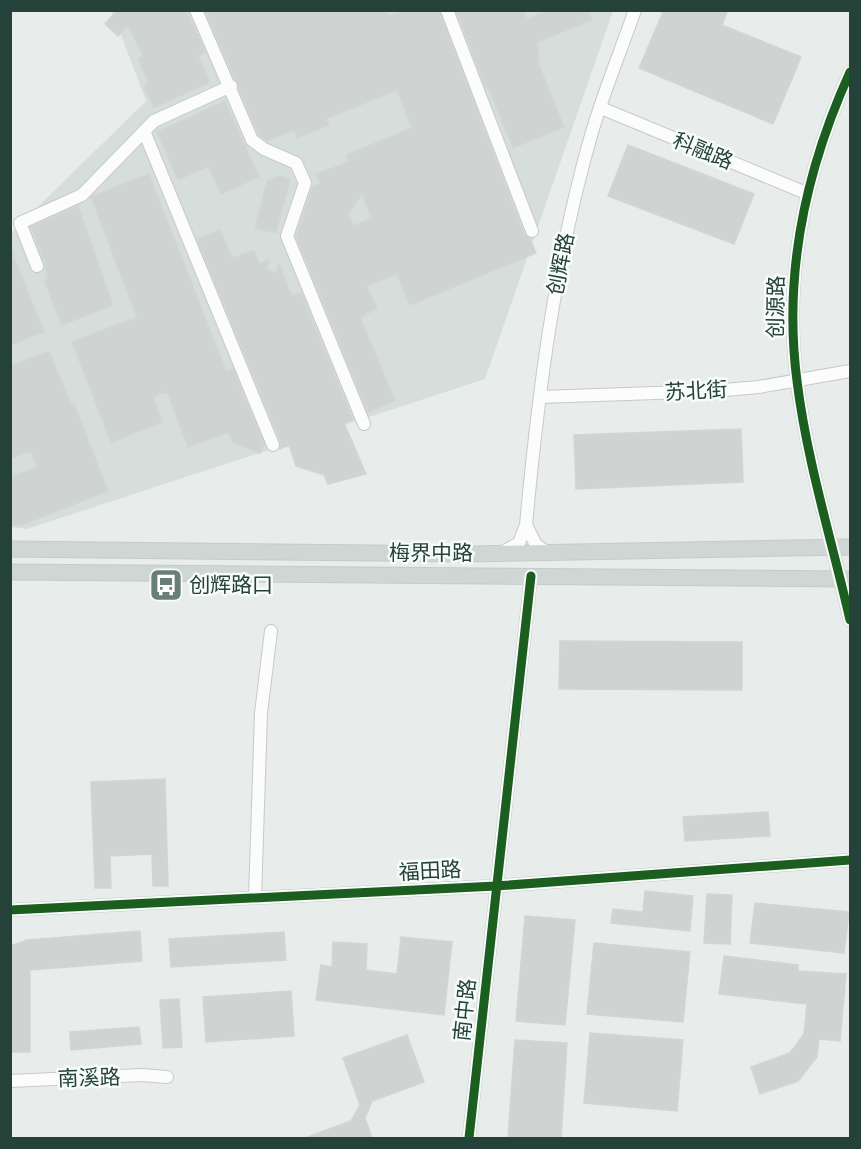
<svg xmlns="http://www.w3.org/2000/svg" width="861" height="1149" font-family="'DejaVu Sans','Noto Sans SC',sans-serif">
  <rect width="100%" height="100%" fill="#e8edeb"/>
  <path fill="#d6dedb" d="M112,11h501l-128,368 -458,150 -16,-2v-294l135,-132z"/>
  <path fill="#cfd4d2" stroke="#d1d6d4" stroke-width="1.5" fill-rule="evenodd" d="M117,10h69l19,42 -7,4 12,26 -56,26 -10,-22 5,-3 -11,-24 5,-3 -15,-31 -10,11 -13,-12z
    M205,10h181l3,6 14,-6h36l85,224 6,5 6,14 -126,52 -13,-32 -30,13 10,23 -17,8 35,84 -27,11 -72,-176 17,-50 7,-2 -4,-10 33,-12 -3,-7 66,-27 -15,-38 -71,29 3,6 -32,13 -3,-8 -26,11 -9,-6zM362,194l10,24 -19,8 -5,-12z
    M456,10h67l4,9 21,-9h40l4,10 -55,22 2,23 25,62 -51,21 -25,-61 -2,1z
    M664,10h64l-6,15 79,32 -28,67 -134,-56z
    M225,101l34,76 -38,17 -13,-28 -30,14 -21,-48z
    M628,145l126,49 -20,50 -126,-48z
    M149,174l77,197 7,-2 31,75 -4,9 -28,-11 -3,-10 -41,15 -21,-56 -14,6 9,25 -51,20 -39,-100 65,-25 -46,-120z
    M278,176l12,3 -14,54 -21,-5 12,-47z
    M78,206l35,99 -51,20 -18,-45 3,-1 -2,-16 -14,-36z
    M220,230l12,28 22,-8 5,14 10,-4 -3,10 10,3 3,-9 13,32 9,-3 52,127 -9,3 22,51 -38,10 -4,-9 -28,-9 -7,-21 -9,4 1,-7 -84,-203z
    M10,247l34,85 -34,13z
    M49,351l22,54 3,-1 34,87 -86,34h-12v-48l27,-10 -6,-16 -21,8v-93z
    M741,429l2,53 -167,7 -2,-54z
    M560,641l182,1v48l-183,-1z
    M165,779l3,107h-15l-1,-32 -42,2 1,32h-16l-4,-106z
    M768,812l2,24 -85,5 -2,-24z
    M645,891l48,5 -3,35 -79,-8 2,-14 30,3z
    M707,894l25,1 -2,49 -26,-1z
    M755,903l94,9 -5,41 -94,-10z
    M525,916l50,4 -10,105 -49,-4z
    M140,931l2,30 -112,9v82h-20v-106l17,-6z
    M284,932l2,28 -115,7 -2,-28z
    M401,937l51,5 -8,73 -128,-15 5,-35 11,2 1,-25 34,2 -1,26 31,4z
    M594,943l96,9 -7,70 -96,-8z
    M724,956l74,9v6l48,3 -6,67 -21,-2 -2,18 -19,24 -38,13 -9,-27 39,-14 14,-19 3,-30 -88,-10z
    M291,991l3,45 -88,6 -3,-45z
    M179,999l3,48 -19,1 -3,-48z
    M139,1027l2,17 -70,6 -1,-18z
    M590,1033l93,7 -6,71 -93,-8z
    M407,1035l17,47 -52,19 -7,17 7,20h-67l46,-17 9,-16 -17,-47z
    M515,1040l52,3 -6,95h-53z"/>
  <g fill="none" stroke-linecap="round" stroke-linejoin="round">
    <g stroke="#c5cac8" stroke-width="14">
      <path id="minor" d="M196,10l56,130 12,9 32,14 9,20 -18,53 77,188
        M447,10l85,221
        M850,72c-44,97 -67,202 -53,309 10,81 35,160 53,239
        M601,108l205,85
        M144,131l129,314
        M37,266l-17,-43 62,-28 72,-74 77,-35
        M540,397l173,-6 46,-4 91,-16
        M526,525c12,-130 28,-259 64,-386 12,-43 30,-86 45,-129
        M503,552l16,-9 7,-18 10,20 11,7
        M255,898l6,-185 10,-82
        M10,910l486,-24 354,-26
        M10,1081l131,-6 26,2
        M469,1138l62,-562"/>
    </g>
    <g stroke="#c3ccc9" stroke-width="17">
      <path id="major" d="M10,549l457,5 383,-7
        M10,572l840,7"/>
    </g>
    <use href="#minor" stroke="#fcfcfc" stroke-width="12"/>
    <use href="#major" stroke="#cfd7d5" stroke-width="15"/>
    <g stroke="#f7fbf9" stroke-width="13">
      <path id="cycleway" d="M850,72c-44,97 -67,202 -53,309 10,81 35,160 53,239
        M10,910l486,-24 354,-26
        M469,1138l62,-562"/>
    </g>
    <use href="#cycleway" stroke="#1b5e20" stroke-width="9"/>
  </g>
  <defs>
    <g id="bus-square" transform="scale(1.725)"><rect x="-9" y="-9" width="18" height="18" rx="4" fill="#697e78" stroke="#f7fbf9"/><path d="M-5-6H5V4H4V6H2V4H-2V6H-4V4H-5ZM-3.5-4V0h7V-4ZM-3.5 1.2v1.5H-2V1.2ZM2 1.2v1.5H3.5V1.2Z" fill="#fff"/></g>
  </defs>
  <g fill-rule="evenodd">
    <use href="#bus-square" x="166" y="585"/>
  </g>
  <g text-anchor="middle" dominant-baseline="central" stroke-width="5" stroke-linejoin="round" paint-order="stroke">
    <g font-size="21" fill="#24423a" stroke="#f7fbf9">
      <text transform="translate(703 151) rotate(22)">科融路</text>
      <text transform="translate(561 264) rotate(-79)">创辉路</text>
      <text transform="translate(776 307) rotate(-89)">创源路</text>
      <text transform="translate(696 391) rotate(-3)">苏北街</text>
      <text x="431" y="553">梅界中路</text>
      <text transform="translate(430 871) rotate(-3)">福田路</text>
      <text transform="translate(465 1010) rotate(-84)">南中路</text>
      <text transform="translate(89 1078) rotate(-2)">南溪路</text>
    </g>
    <g font-size="21" fill="#24423a" stroke="#f7fbf9" text-anchor="start">
      <text x="189" y="585">创辉路口</text>
    </g>
  </g>
  <rect width="861" height="1149" fill="none" stroke="#24423a" stroke-width="24"/>
</svg>
